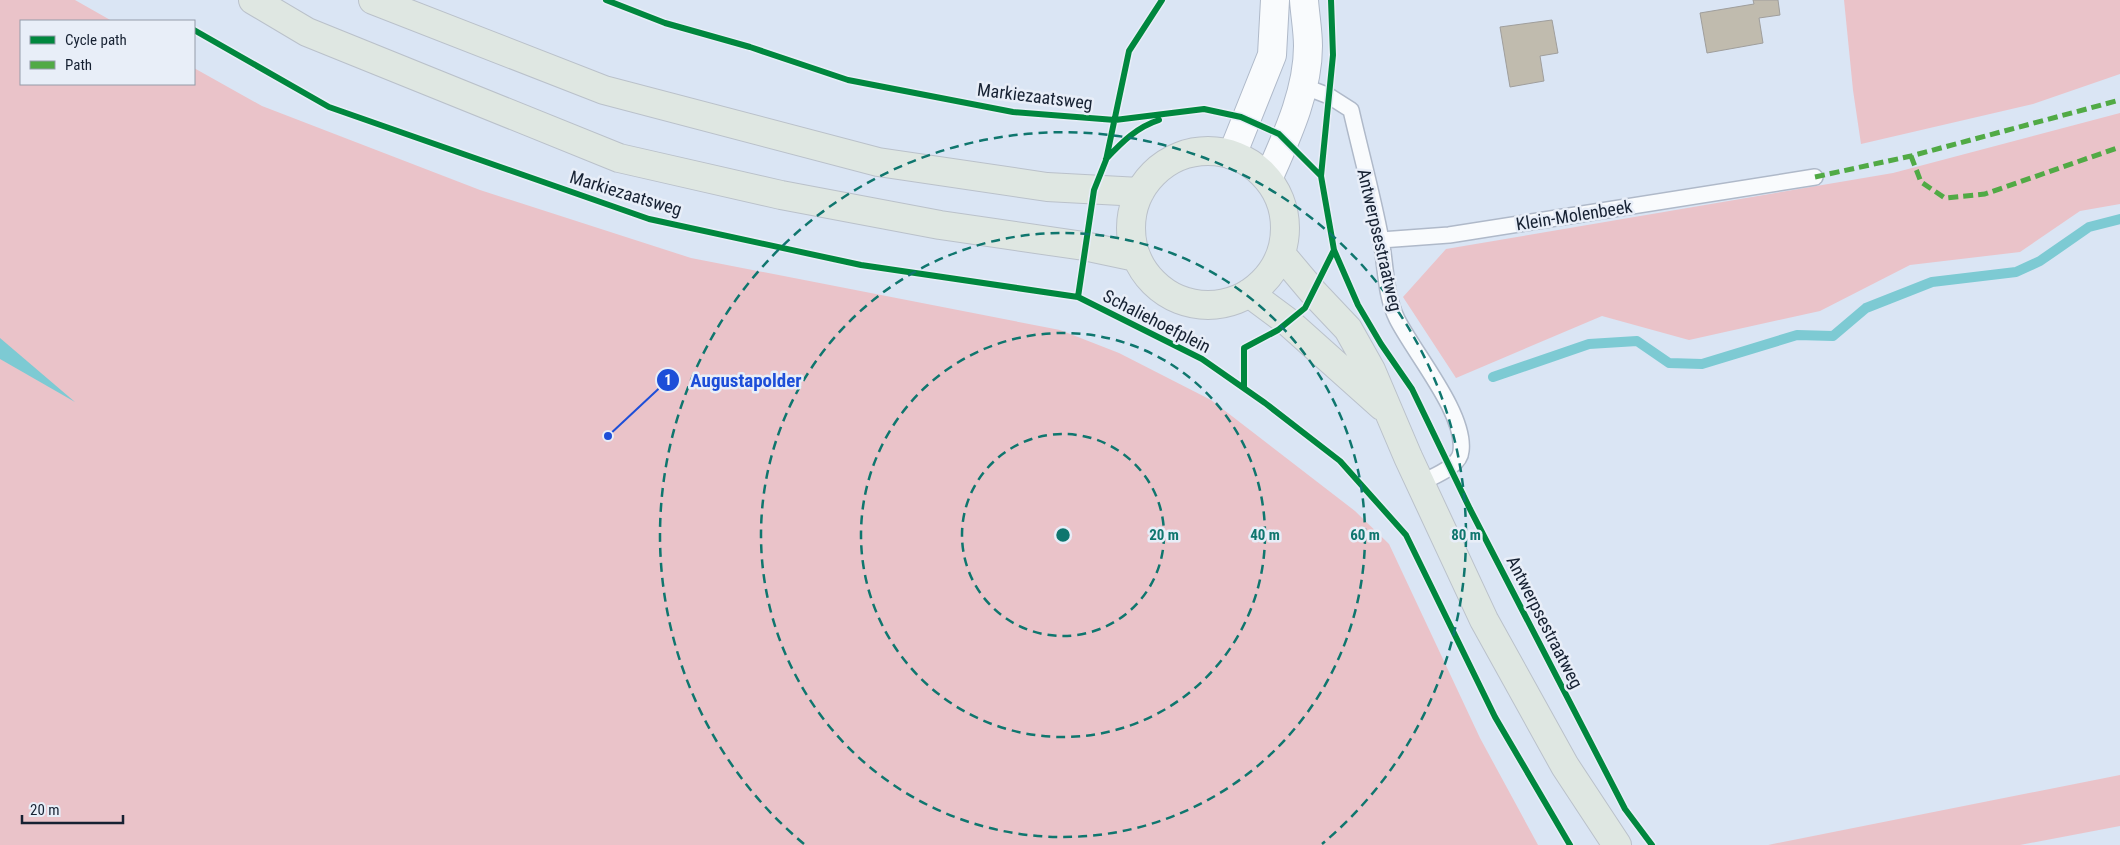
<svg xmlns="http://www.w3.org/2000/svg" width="2120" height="845" font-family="'Roboto Condensed',sans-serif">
  <rect width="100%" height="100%" fill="#dae5f4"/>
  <path fill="#eac3c9" d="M0,0h75l37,21h-91v63h173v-16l68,38 218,84 211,68 369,72 59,23 92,47 144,111 34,33 91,194 58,107h-1538z
    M1844,0h276v74l-87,30 -172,40 -8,-54z
    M2120,113v91l-40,7 -60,41 -110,13 -90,46 -131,29 -87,-24 -146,62 -53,-81 43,-48 447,-76z
    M2120,775v51l-100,19h-252z"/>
  <path fill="#7dcad3" d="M0,338l75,64 -75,-43z"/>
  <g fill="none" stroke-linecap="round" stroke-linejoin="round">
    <path stroke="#7dcad3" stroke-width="10" d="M1493,377l96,-33 48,-3 32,22 33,1 95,-29 36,1 33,-28 66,-26 84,-10 24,-11 49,-34 31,-8"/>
  </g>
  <path fill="#c0bbae" stroke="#9f9e9c" d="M1753,0h25l2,15 -21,3 4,25 -56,10 -7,-40 54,-9z
    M1552,20l6,33 -18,3 4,25 -34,6 -10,-60z"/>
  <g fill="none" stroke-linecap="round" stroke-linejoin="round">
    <g stroke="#afb9c9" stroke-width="18">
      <path id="service" d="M1303,86l26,10 22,14c10,44 22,87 30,130 5,26 4,55 16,79 17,34 69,95 64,132 -1,16 -28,25 -40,32
        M1381,240l68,-5 366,-58"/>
    </g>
    <g stroke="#afb9c9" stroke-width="30">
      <path id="tertiary" d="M1232,155l40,-100 3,-55
        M1268,179c18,-41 40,-87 40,-133 0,-15 -3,-31 -4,-46"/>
    </g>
    <g stroke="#bac1ca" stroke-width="30">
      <path id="primary" d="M253,0l54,32 312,126 162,37 159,30 144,21 52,11
        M373,0l231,90 274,72 169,25 93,5
        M1131 228a77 77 0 1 1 154 0a77 77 0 1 1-154 0Z
        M1281,254l32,38 35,37 23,41 37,87 76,163 81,146 52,79
        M1249,293l39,29 94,84"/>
    </g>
    <use href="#service" stroke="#f9fbfd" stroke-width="15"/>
    <use href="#tertiary" stroke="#f9fbfd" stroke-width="28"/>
    <use href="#primary" stroke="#dfe7e2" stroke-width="28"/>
    <path stroke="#51aa45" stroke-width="5" stroke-dasharray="10 5" stroke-linecap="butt" d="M1911,156l10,26 24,16 40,-4 135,-47
      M1815,177l96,-21 209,-56"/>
    <g stroke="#e8eef8" stroke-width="9">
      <path id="cycleway" d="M606,0l59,23 85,24 98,33 165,32 102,8 89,-11 37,8 38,17 42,42 13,74 24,55 23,39 31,45 58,120 155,300 27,36
        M1162,0l-33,51 -23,109 -12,30 -16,107 124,62 63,44 75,58 66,74 89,182 75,128
        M194,30l135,77 320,112 212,46 217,32
        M1106,159c16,-17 31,-32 53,-39
        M1321,176l12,-121 -2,-55
        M1244,388v-40l34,-18 27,-22 29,-58"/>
    </g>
    <use href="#cycleway" stroke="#00873e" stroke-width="6"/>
  </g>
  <g fill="none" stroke="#0f766e" stroke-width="2.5" stroke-dasharray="9 6">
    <circle cx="1063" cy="535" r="101"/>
    <circle cx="1063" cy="535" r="202"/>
    <circle cx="1063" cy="535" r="302"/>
    <path d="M804 844A403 403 0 1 1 1322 844"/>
  </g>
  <g text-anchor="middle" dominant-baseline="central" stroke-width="5" stroke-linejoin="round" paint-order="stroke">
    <g font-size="18" fill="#162132" stroke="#e8eef8">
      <text transform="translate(1035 96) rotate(7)">Markiezaatsweg</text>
      <text transform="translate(626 193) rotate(17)">Markiezaatsweg</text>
      <text transform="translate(1574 215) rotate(-9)">Klein-Molenbeek</text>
      <text transform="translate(1380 240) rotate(77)">Antwerpsestraatweg</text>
      <text transform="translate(1157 321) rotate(27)">Schaliehoefplein</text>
      <text transform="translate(1545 622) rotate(63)">Antwerpsestraatweg</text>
    </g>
  </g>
  <circle cx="1063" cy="535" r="8" fill="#0f766e" stroke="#e8eef8" stroke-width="2.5"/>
  <g font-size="15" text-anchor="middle" font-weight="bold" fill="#0f766e" stroke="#e8eef8" stroke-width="5" stroke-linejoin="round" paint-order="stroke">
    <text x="1164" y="540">20 m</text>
    <text x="1265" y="540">40 m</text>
    <text x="1365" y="540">60 m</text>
    <text x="1466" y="540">80 m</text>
  </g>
  <path fill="none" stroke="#1d4ed8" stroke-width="2" d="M608 436L668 380"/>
  <g fill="#1d4ed8" stroke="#e8eef8" stroke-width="2">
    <circle cx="608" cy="436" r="5"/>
    <circle cx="668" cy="380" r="12"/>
  </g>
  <g font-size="15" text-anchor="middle" font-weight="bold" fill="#fff">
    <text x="668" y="385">1</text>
  </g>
  <g font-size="19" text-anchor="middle" font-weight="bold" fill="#1d4ed8" stroke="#e8eef8" stroke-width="5" stroke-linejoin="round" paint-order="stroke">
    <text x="746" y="387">Augustapolder</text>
  </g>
  <rect x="20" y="20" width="175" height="65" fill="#e8eef8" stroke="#949ca9"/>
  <rect x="30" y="36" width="25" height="8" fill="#00873e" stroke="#949ca9"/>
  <text x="65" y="45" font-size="15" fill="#162132">Cycle path</text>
  <rect x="30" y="61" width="25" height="8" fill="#51aa45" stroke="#949ca9"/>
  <text x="65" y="70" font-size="15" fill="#162132">Path</text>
  <path d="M22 815v8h101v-8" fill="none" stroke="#162132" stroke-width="2.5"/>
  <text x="30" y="815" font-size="15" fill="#162132" stroke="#e8eef8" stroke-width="4" paint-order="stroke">20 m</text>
</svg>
